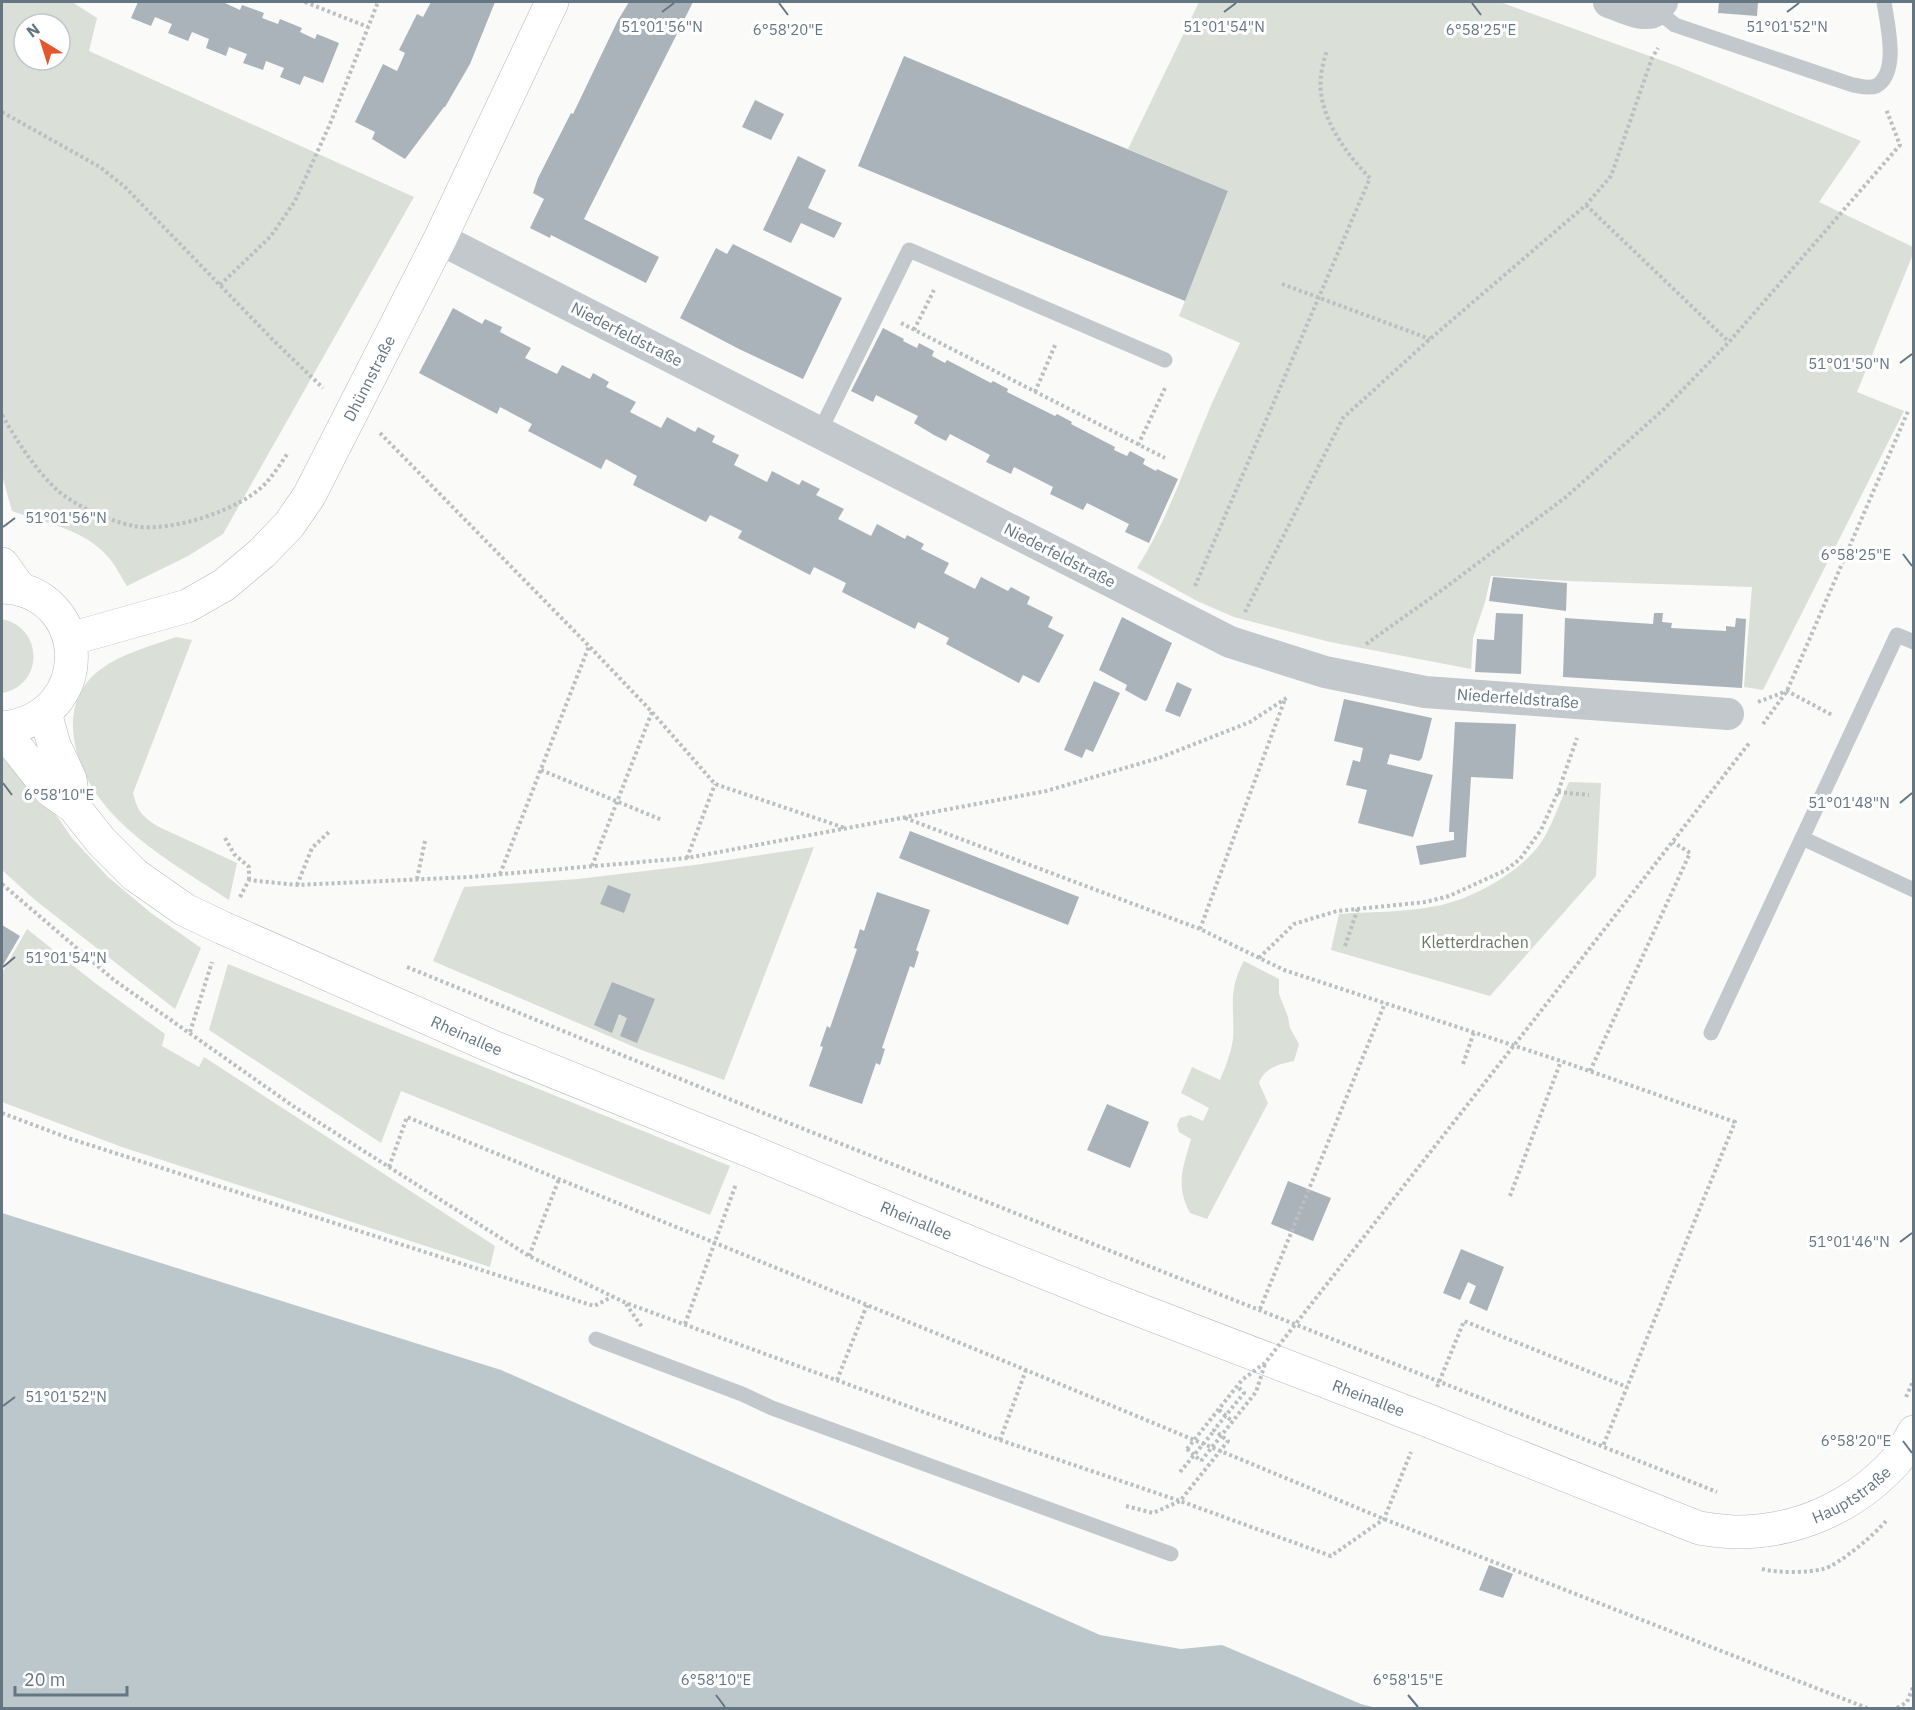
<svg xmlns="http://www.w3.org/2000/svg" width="1915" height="1710" font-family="'IBM Plex Sans',sans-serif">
  <rect width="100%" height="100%" fill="#fafaf8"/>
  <path fill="#dadfd7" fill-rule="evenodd" d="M2,2h70l25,16 -8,33 325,146 -191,337 -35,22 -61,30c-6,-9 -11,-20 -18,-28 -24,-29 -64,-35 -97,-47l-10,-36zM24,24h36v36h-36z
    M1199,2h301l177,64 184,75 -42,61 94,45v7l-56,138 47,19 -141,279 -19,-3 8,-100 -184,-6 -77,-5 -6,26 -12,36 -2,31 -141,-27 -96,-25 -37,-16 -60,-33c28,-44 45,-93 65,-141 11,-28 25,-56 38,-84l-61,-27 49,-125 -100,-42z
    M2,619c42,9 42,66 0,74z
    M176,637l16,3 -59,153c5,19 8,22 24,33l80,37 -8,37c-62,-41 -152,-88 -156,-172 -1,-23 9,-46 28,-59 21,-16 51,-23 75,-32z
    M2,751l37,39 33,48 36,39 43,36 50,35 -26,61 -140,-109 -33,-30z
    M1569,782l32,1 -5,93 -106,120 -159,-46 8,-36c31,-2 62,-2 92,-7 37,-5 87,-33 109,-63 12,-17 20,-43 29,-62z
    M814,847l-90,233 -85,-31 -206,-88 31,-74 114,-8 117,-14z
    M27,929l68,54 70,51 -3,12 37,21 5,-10 291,189 -5,21 -368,-120 -120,-45v-131h1z
    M1244,961l35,18v15l9,23 2,11 9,16 -5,17c-15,3 -30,7 -35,22l9,20 -61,116 -17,-6c-15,-29 -7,-44 1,-74l-12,-7 -2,-7 3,-7 10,-3 13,6 6,-13 -28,-15 11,-26 28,13c5,-12 11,-27 13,-41 2,-32 -6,-47 11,-78z
    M228,964l502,202 -20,49 -309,-124 -20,52 -172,-113z"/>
  <path fill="#bbc7cb" d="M2,1213l499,157 599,265 81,14 41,-4 139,59 15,4h-1374z"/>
  <path fill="#aab3b9" d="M138,2h87v1l15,7 2,-5 22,8 -2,5 16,6 2,-5 22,9 -2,4 15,7 2,-5 22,9 -16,40 -19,-7 -4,9 -20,-8 4,-9 -18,-7 -3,9 -20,-7 4,-9 -18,-7 -3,9 -20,-8 3,-9 -17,-7 -4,9 -20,-8 4,-9 -17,-7 -4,9 -20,-8z
    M431,2h64l-25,62 -25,43h-1l-39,52 -33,-20 3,-7 -20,-10 28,-58 14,7 8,-18 -6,-3 18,-36 6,3z
    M629,2h64l-108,215 -1,2 75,38 -13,26 -95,-48 -1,3 -20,-10 14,-29 -11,-6 5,-15 33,-65 2,1 45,-94z
    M1719,2h39l-1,14 -39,-3z
    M904,56l324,135 -43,110 -327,-135z
    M755,100l29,14 -13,26 -29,-13z
    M798,156l28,14 -18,38 34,15 -8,15 -33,-15 -10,20 -28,-13z
    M733,244l109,54 -39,81 -64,-30 -59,-31 36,-70 11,6z
    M453,308l29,16 3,-5 17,8 -2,5 31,16 -6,10 32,16 5,-9 28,14 3,-6 16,9 -3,5 30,15 -6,10 31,16 6,-11 28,15 3,-5 17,9 -3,6 27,13 -5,10 33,17 5,-11 27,14 3,-5 18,9 -4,6 28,14 -6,10 33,17 6,-12 28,15 2,-4 17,9 -3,5 28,14 -5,10 31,16 6,-12 27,14 3,-4 19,10 -3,7 26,13 -5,10 16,8 -25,48 -16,-8 -4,8 -73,-39 3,-6 -31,-16 -3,7 -73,-37 4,-9 -32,-16 -4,8 -72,-37 4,-7 -32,-16 -4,7 -73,-37 4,-9 -31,-17 -5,10 -73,-38 4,-7 -32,-17 -3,7 -78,-41z
    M883,328l21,11 -1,2 14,7 2,-5 15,8 -2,5 13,7 2,-3 44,23 2,-2 15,8 -1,3 48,24 2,-2 15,8 -1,2 44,23 -1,3 13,6 3,-5 15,8 -2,5 13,7 1,-2 21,10 -29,64 -24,-11 4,-8 -42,-21 -4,7 -33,-16 3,-7 -39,-20 -3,7 -25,-12 4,-7 -40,-21 -4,7 -12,-6 -20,-12 4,-7 -42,-21 -3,7 -22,-11z
    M1493,577l74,6 -1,28 -77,-10z
    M1496,613l27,1 -2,60 -46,-2 2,-33 17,1z
    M1654,613h9l-1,9 10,1 -1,5 55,3v-5l9,1 1,-9 10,1 -4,69 -179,-11 2,-59 88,6z
    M1122,617l50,26 -25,57 -2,1 -20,-11 2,-5 -28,-15z
    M1094,681l26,12 -27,59 -7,-3 -4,9 -18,-8z
    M1177,682l15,7 -12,28 -15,-6z
    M1344,699l88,19 -10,40 -3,3 -29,-7 -3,10 46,11 -20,62 -55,-14 9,-33 -21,-5 7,-25 7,2 3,-14 -29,-7z
    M1455,722l61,2 -3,55 -42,-2 -5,80 -46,8 -4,-19 38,-6v-8h-5z
    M910,831l169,66 -11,28 -169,-67z
    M608,885l23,9 -7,19 -24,-9z
    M877,892l53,18 -14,40 3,2 -5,16 -4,-2 -28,82 3,1 -5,16 -4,-2 -14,41 -53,-18 14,-39 -3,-1 7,-20 3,2 27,-79 -3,-1 6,-19 4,2z
    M2,925l18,11 -18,31z
    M612,982l43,17 -18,44 -17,-7 7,-18 -8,-4 -7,19 -18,-8z
    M1107,1104l42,18 -19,46 -43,-18z
    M1288,1181l43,17 -18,43 -42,-17z
    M1461,1249l43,18 -17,44 -18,-8 7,-17 -8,-4 -8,18 -17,-7z
    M1489,1565l24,9 -10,24 -24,-8z"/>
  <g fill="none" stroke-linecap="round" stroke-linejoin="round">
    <g stroke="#b3babf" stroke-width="34">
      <g id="secondary">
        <path d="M2,587c89,3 96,131 0,141"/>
        <path id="s1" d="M70,639l117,-33 37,-21 38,-32 27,-28 20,-29 131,-257 112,-237"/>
        <path d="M45,712l9,33 16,34 4,28"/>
        <path id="s2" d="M2,729l48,61 24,17 27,34 34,34 50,35 38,18 270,119 255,103 240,100 120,48 316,121 275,109c13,2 25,4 38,4 60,0 116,-25 157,-69 8,-8 14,-21 20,-31"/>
      </g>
    </g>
    <g stroke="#b5babe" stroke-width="34">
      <path id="primary" d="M2,564l18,25"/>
    </g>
    <path stroke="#bbbfc2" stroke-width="4" stroke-dasharray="3 3" stroke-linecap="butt" d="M305,2l63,25
      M2,112l98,55 25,20 149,154 49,47
      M1586,205l143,137
      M1282,284l148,55
      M220,285l51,-49 24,-35 35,-77 48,-122
      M901,323l264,135
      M914,330l20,-40
      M1035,392l21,-49
      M2,415c15,26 32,53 54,74 19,17 53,32 78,37 36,7 107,-16 132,-43 8,-9 15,-20 22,-30
      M380,433l209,213 63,66 63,72 130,44
      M1138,445l28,-59
      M1195,586l175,-408c-22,-22 -46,-55 -49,-86 -2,-14 2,-29 6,-42
      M1245,612l98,-194 87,-79 156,-134 25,-29 41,-118 6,-10
      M1366,644l76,-54 124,-93 98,-88 65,-67 171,-197 -14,-36
      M1758,702l29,-11 45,24
      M1763,724l24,-33 122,-282
      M541,770l121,50
      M1558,792l31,3
      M905,818l295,111 84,41 277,91 174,61 -132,324
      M225,838l9,16 15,13v13
      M687,858l28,-74
      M592,866l60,-154
      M500,874l89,-228
      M417,879l8,-38
      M2,884l112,96 179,126 236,150 97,47 374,137 180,61 151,55 53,-37 27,-67
      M297,885l15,-37 17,-16
      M240,897l9,-17 48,5 172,-8 218,-19 359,-67 113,-33 91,-36 38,-25
      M1200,929l85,-230
      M1345,946l13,-38
      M1259,958l35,-34 43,-13 89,-9 23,-6 57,-26 14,-11 21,-29 17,-38 19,-54
      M407,967l354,145 956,380
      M1537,1016l213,-274
      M190,1032l22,-70
      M1463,1064l11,-32
      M1590,1071l100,-218 -17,-11
      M2,1113l69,26 523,167 18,-9
      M389,1167l18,-50 619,253 358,149 483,189
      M1510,1196l51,-135
      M529,1256l30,-77
      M626,1304l16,23
      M1260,1309l125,-306
      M685,1324l51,-140
      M837,1380l30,-75
      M1437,1387l27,-66 163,66
      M1906,1397l8,-18
      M1000,1440l26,-70
      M1187,1449l14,12
      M1180,1472l34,-41
      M1126,1506l27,7 27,-12 48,-60 -14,-11 30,-37 -5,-5
      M1762,1569c15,4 45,4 61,0 16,-4 52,-35 63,-48
      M1897,1708l10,-6 7,-17"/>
    <path stroke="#c3c8cc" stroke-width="15" d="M1656,10l19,15 178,60c7,1 16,4 23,1 24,-13 11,-63 8,-84
      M819,433l90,-183 256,110
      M1802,838l112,52
      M1711,1033l186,-398 17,7
      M596,1339l146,55 30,14 399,146"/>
    <path stroke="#c3c8cc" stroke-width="32" d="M1609,2c12,4 36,17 47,8 3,-2 4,-6 6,-8
      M440,239l790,403 95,30 100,20 303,22"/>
    <use href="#secondary" stroke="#fff" stroke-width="33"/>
    <use href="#primary" stroke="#fff" stroke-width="33"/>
    <path stroke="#bbbfc2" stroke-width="4" stroke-dasharray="3 3" stroke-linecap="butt" d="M1219,1410l13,11
      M1187,1449l55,-69 23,-17 272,-347
      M1201,1461l55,-69 9,-28"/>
  </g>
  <path fill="none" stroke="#657683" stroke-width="2" d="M779,3l9,12M1472,3l9,12M662,12l12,-9M1224,12l12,-9M1787,12l12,-9M1900,363l12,-9M3,527l12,-9M1903,554l9,12M3,783l9,12M1900,803l12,-10M3,967l12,-10M1900,1242l12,-9M3,1406l12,-9M1903,1441l9,12M716,1695l9,12M1408,1695l10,12"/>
  <g text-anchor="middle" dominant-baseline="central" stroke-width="6" stroke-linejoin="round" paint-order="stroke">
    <g font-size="16" fill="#657683" stroke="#fff">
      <text transform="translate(627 334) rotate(27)">Niederfeldstraße</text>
      <text stroke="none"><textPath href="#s1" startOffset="420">Dhünnstraße</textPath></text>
      <text transform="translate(1060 555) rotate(27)">Niederfeldstraße</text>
      <text transform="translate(1518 698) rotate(4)">Niederfeldstraße</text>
      <text stroke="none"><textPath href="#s2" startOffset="568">Rheinallee</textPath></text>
      <text stroke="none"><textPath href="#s2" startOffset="1054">Rheinallee</textPath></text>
      <text stroke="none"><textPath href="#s2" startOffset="1540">Rheinallee</textPath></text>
      <text stroke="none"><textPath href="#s2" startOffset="2056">Hauptstraße</textPath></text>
    </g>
    <g font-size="16" fill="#687a64" stroke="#fff">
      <text x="1475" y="942">Kletterdrachen</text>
    </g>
  </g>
  <g font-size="15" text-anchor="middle" fill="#657683" stroke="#fff" stroke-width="6" stroke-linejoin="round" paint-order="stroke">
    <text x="1787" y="32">51°01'52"N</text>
    <text x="662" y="32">51°01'56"N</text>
    <text x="1224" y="32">51°01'54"N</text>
    <text x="788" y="35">6°58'20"E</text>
    <text x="1481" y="35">6°58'25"E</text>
    <text x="1849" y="369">51°01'50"N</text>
    <text x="66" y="523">51°01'56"N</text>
    <text x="1856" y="560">6°58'25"E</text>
    <text x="59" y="800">6°58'10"E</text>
    <text x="1849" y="808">51°01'48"N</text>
    <text x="66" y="963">51°01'54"N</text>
    <text x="1849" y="1247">51°01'46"N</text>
    <text x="66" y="1402">51°01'52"N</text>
    <text x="1856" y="1446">6°58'20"E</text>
    <text x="716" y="1685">6°58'10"E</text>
    <text x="1408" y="1685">6°58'15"E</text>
  </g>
  <rect width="1915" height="1710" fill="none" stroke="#657683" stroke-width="6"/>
  <g transform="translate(42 42) rotate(322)"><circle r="28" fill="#ffffff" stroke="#c1c8cd" stroke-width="1.5"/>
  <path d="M0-4.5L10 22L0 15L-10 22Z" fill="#e4572e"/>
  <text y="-9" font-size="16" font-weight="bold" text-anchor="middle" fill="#657683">N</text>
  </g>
  <path d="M15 1686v9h112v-9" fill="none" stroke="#657683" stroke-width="3"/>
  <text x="24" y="1686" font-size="18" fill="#657683" stroke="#ffffff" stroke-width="4.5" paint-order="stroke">20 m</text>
</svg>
